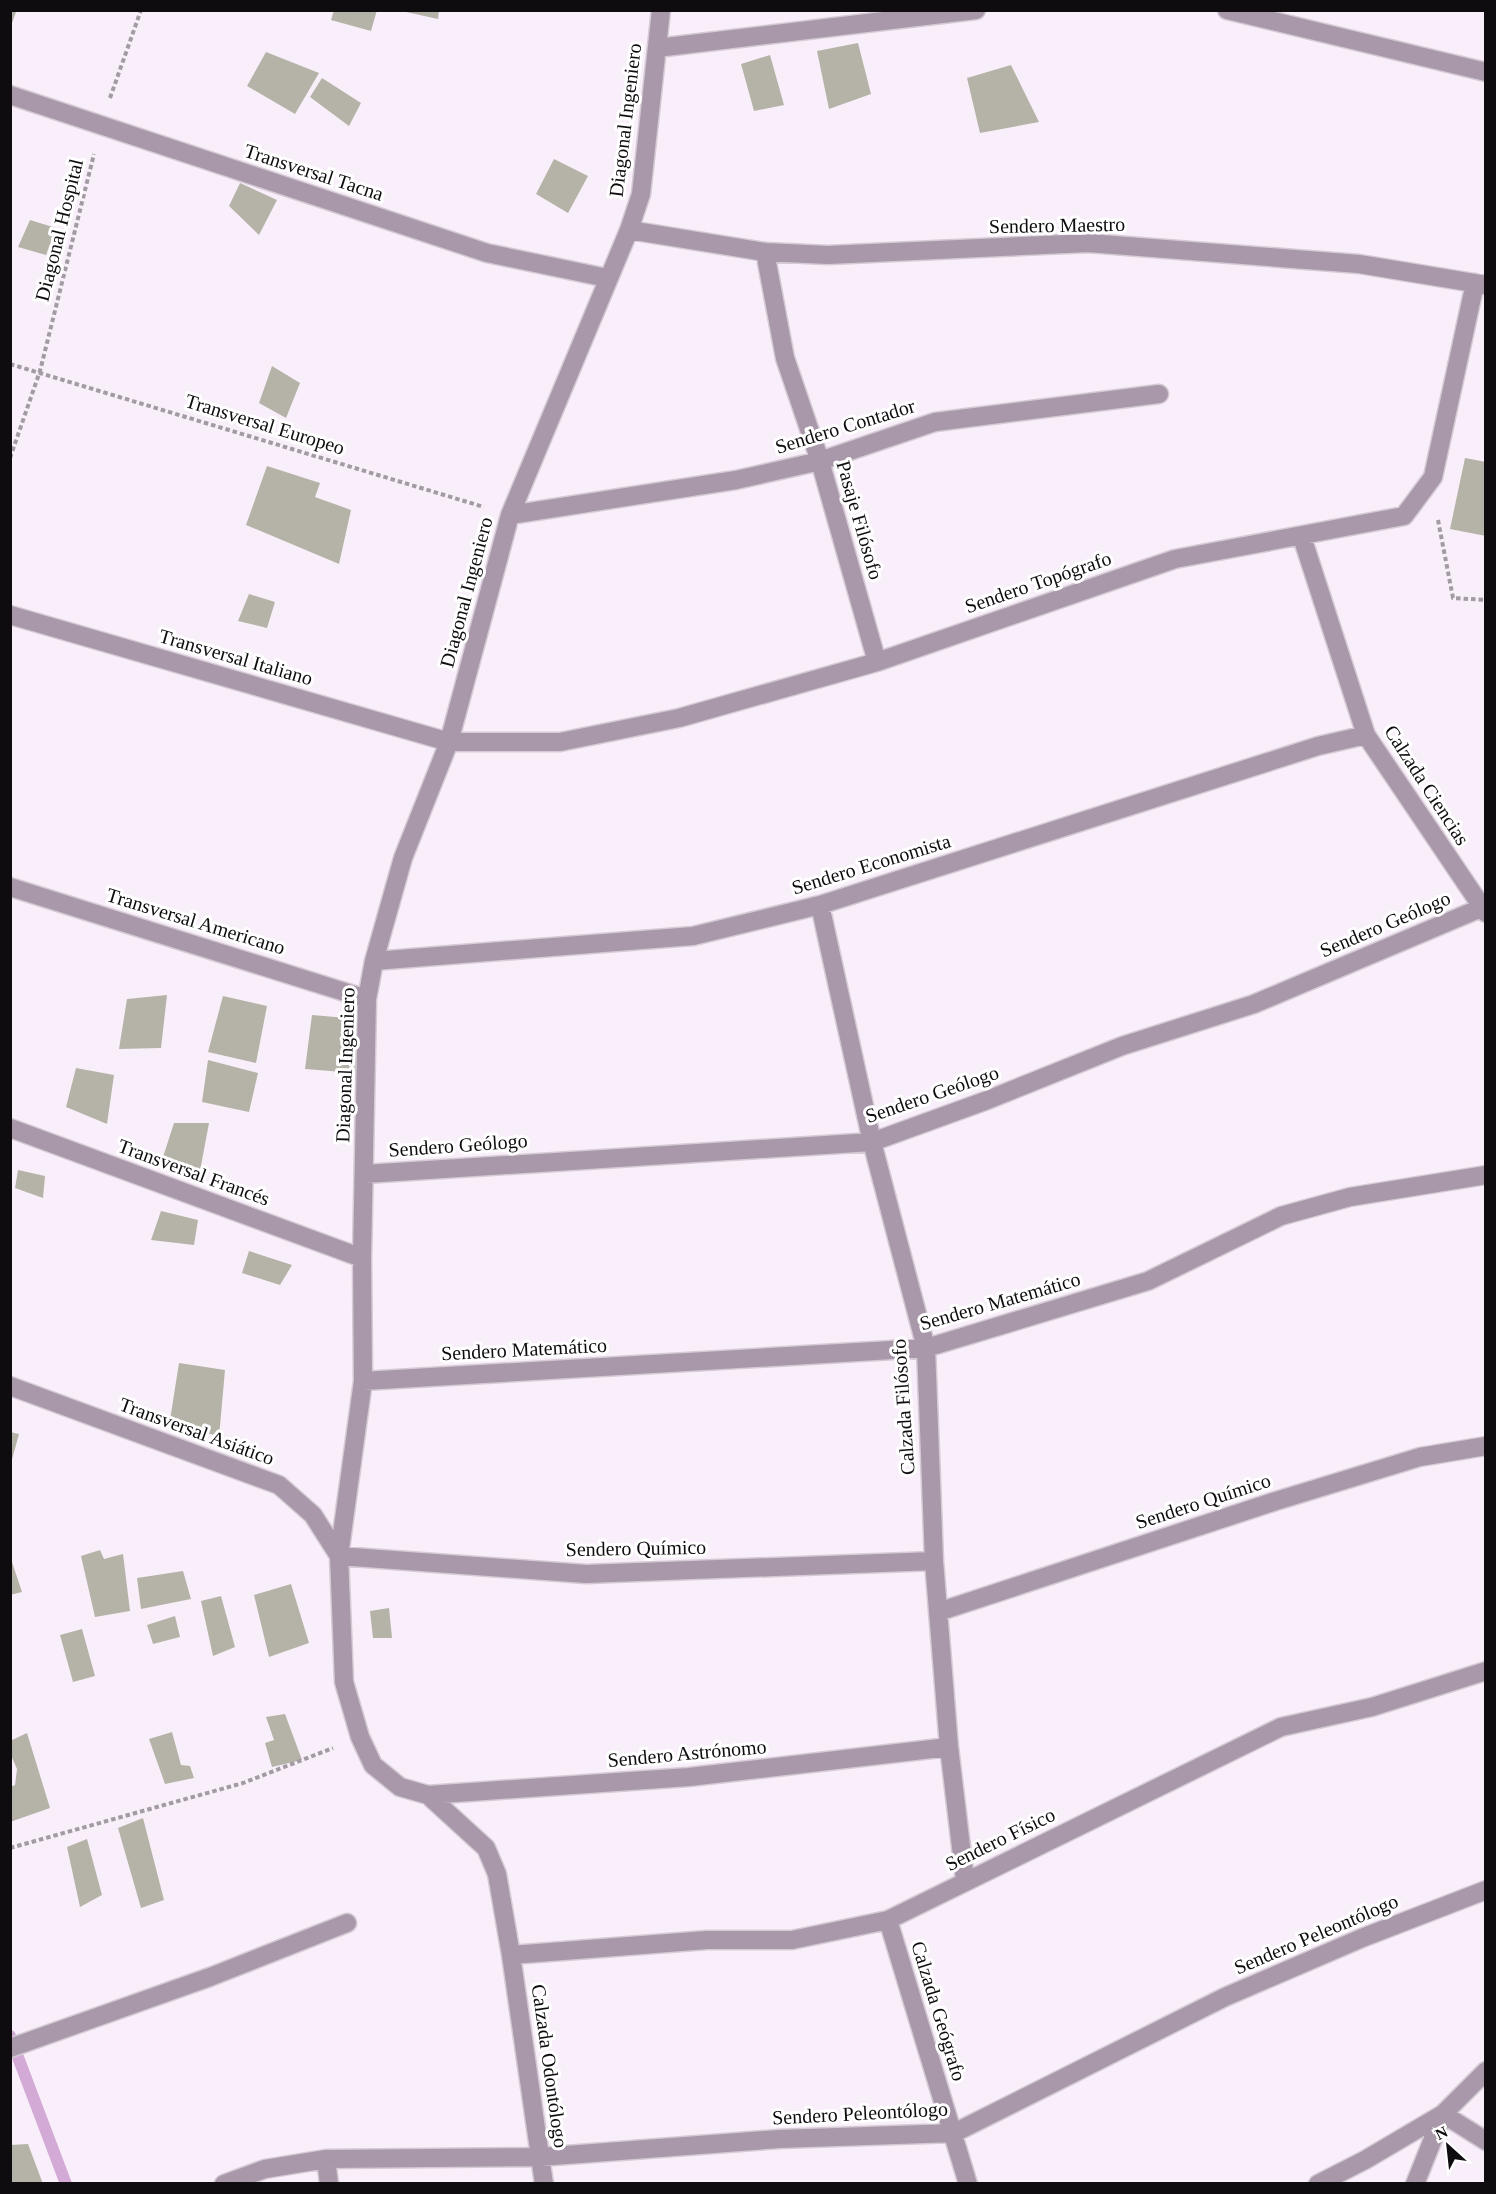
<svg xmlns="http://www.w3.org/2000/svg" width="1496" height="2194" font-family="'Times New Roman',serif">
  <rect width="100%" height="100%" fill="#f9effa"/>
  <g fill="none" stroke-linecap="round" stroke-linejoin="round">
    <path stroke="#d3aad5" stroke-width="12" d="M10,2036l56,148"/>
  </g>
  <path fill="#b5b3a7" d="M10,10l6,2 -5,14h-1z
    M334,10h43l-6,21 -40,-11z
    M397,10h42l-1,9z
    M858,43l13,51 -42,15 -12,-58z
    M266,52l53,21 -24,41 -48,-28z
    M770,55l14,50 -30,6 -13,-47z
    M1011,65l28,57 -59,11 -13,-55z
    M322,78l39,25 -12,23 -39,-29z
    M554,159l34,17 -20,37 -32,-19z
    M240,183l37,17 -18,35 -30,-29z
    M30,220l26,8 -10,27 -28,-8z
    M272,366l28,17 -14,35 -27,-15z
    M1465,458l21,4v74l-36,-7z
    M267,466l53,17 -5,14 36,13 -12,54 -93,-39z
    M249,594l26,8 -8,26 -29,-7z
    M167,995l-6,53 -42,1 8,-50z
    M223,996l44,10 -11,57 -48,-11z
    M312,1015l47,4 -3,54 -51,-4z
    M208,1060l50,13 -9,39 -47,-10z
    M76,1068l38,7 -7,49 -41,-17z
    M174,1123h35l-9,48 -37,-14z
    M18,1170l27,6 -2,22 -28,-10z
    M161,1211l37,9 -4,25 -43,-5z
    M249,1251l43,14 -12,20 -38,-12z
    M179,1363l46,7 -6,67 -49,-17z
    M10,1432l9,2 -8,29h-1z
    M100,1550l4,9 19,-5 7,57 -35,6 -14,-61z
    M10,1556l12,36 -12,3z
    M183,1571l8,28 -50,10 -4,-31z
    M291,1584l18,59 -40,14 -15,-62z
    M221,1596l14,51 -22,9 -12,-55z
    M389,1608l3,30h-19l-3,-27z
    M175,1616l5,21 -27,7 -6,-19z
    M82,1629l13,47 -22,6 -13,-47z
    M285,1714l17,46 -30,7 -7,-24 9,-3 -8,-23z
    M172,1732l9,33 9,1 4,12 -29,6 -16,-45z
    M27,1733l23,75 -40,14v-35l5,-2 2,-16 -7,-16v-12z
    M143,1818l21,82 -23,8 -23,-80z
    M87,1839l15,56 -22,12 -13,-60z
    M28,2144l15,40h-33v-39z"/>
  <g fill="none" stroke-linecap="round" stroke-linejoin="round">
    <g stroke="#d4cbd4" stroke-width="21">
      <path id="minor" d="M1227,10l259,62
        M657,48l319,-38
        M10,95l477,158 120,25
        M629,230l136,22 63,3 260,-12 271,21 127,21
        M765,252l20,106 35,103 57,201
        M510,515l226,-35 84,-19 115,-39 224,-28
        M1302,537l64,198 120,178
        M10,615l439,127h111l119,-24 198,-56 298,-103 229,-43 29,-39 42,-194
        M10,887l357,112
        M820,905l52,237 54,206 8,213 15,186 16,133
        M374,961l319,-25 127,-31 498,-159 48,-11
        M10,1128l352,130
        M365,1174l507,-32 113,-41 137,-55 132,-42 227,-96
        M363,1381l563,-33 222,-67 133,-65 69,-19 136,-22
        M10,1386l269,99 34,30 26,41 247,18 348,-13
        M938,1612l338,-111 144,-44 66,-11
        M428,1795l261,-18 260,-30
        M888,1920l80,264
        M511,1955l196,-15h85l96,-20 393,-193 91,-20 114,-36
        M10,2048l200,-71 137,-54
        M326,2159l3,25
        M224,2184l41,-15 61,-10 214,-2 239,-18 175,-6 271,-136 137,-59 124,-48
        M544,2184l-33,-229 -14,-81 -11,-26 -58,-53 -28,-8 -27,-22 -13,-28 -16,-55 -5,-126 24,-175 -1,-123 5,-259 7,-38 29,-103 46,-116 61,-227 119,-285 12,-36 20,-184
        M1318,2184l47,-24 78,-46 43,27
        M1415,2184l28,-70 43,-43"/>
    </g>
    <path stroke="#a29ba3" stroke-width="4" stroke-dasharray="4.5 3" stroke-linecap="butt" d="M110,98l31,-88
      M10,364l474,143
      M10,458l30,-87 54,-217
      M1438,520l15,78 33,2
      M10,1848l233,-65 90,-35"/>
    <use href="#minor" stroke="#a997aa" stroke-width="18"/>
  </g>
  <g text-anchor="middle" dominant-baseline="central" stroke-width="6" stroke-linejoin="round" paint-order="stroke">
    <g font-size="20" fill="#0f0c0f" stroke="#fff">
      <text transform="translate(625 120) rotate(-83)">Diagonal Ingeniero</text>
      <text transform="translate(314 172) rotate(18)">Transversal Tacna</text>
      <text transform="translate(1057 225) rotate(-1)">Sendero Maestro</text>
      <text transform="translate(59 230) rotate(-76)">Diagonal Hospital</text>
      <text transform="translate(265 424) rotate(17)">Transversal Europeo</text>
      <text transform="translate(845 426) rotate(-17)">Sendero Contador</text>
      <text transform="translate(860 520) rotate(74)">Pasaje Filósofo</text>
      <text transform="translate(1038 582) rotate(-19)">Sendero Topógrafo</text>
      <text transform="translate(466 592) rotate(-75)">Diagonal Ingeniero</text>
      <text transform="translate(236 657) rotate(16)">Transversal Italiano</text>
      <text transform="translate(1427 785) rotate(57)">Calzada Ciencias</text>
      <text transform="translate(871 864) rotate(-17)">Sendero Economista</text>
      <text transform="translate(196 921) rotate(17)">Transversal Americano</text>
      <text transform="translate(1385 924) rotate(-23)">Sendero Geólogo</text>
      <text transform="translate(345 1065) rotate(-88)">Diagonal Ingeniero</text>
      <text transform="translate(932 1094) rotate(-19)">Sendero Geólogo</text>
      <text transform="translate(458 1145) rotate(-4)">Sendero Geólogo</text>
      <text transform="translate(194 1172) rotate(20)">Transversal Francés</text>
      <text transform="translate(1000 1301) rotate(-16)">Sendero Matemático</text>
      <text transform="translate(524 1349) rotate(-3)">Sendero Matemático</text>
      <text transform="translate(903 1407) rotate(-94)">Calzada Filósofo</text>
      <text transform="translate(197 1431) rotate(20)">Transversal Asiático</text>
      <text transform="translate(1203 1501) rotate(-18)">Sendero Químico</text>
      <text transform="translate(636 1548) rotate(-1)">Sendero Químico</text>
      <text transform="translate(687 1753) rotate(-5)">Sendero Astrónomo</text>
      <text transform="translate(1000 1839) rotate(-26)">Sendero Físico</text>
      <text transform="translate(1316 1934) rotate(-23)">Sendero Peleontólogo</text>
      <text transform="translate(939 2011) rotate(73)">Calzada Geógrafo</text>
      <text transform="translate(550 2066) rotate(82)">Calzada Odontólogo</text>
      <text transform="translate(860 2113) rotate(-3)">Sendero Peleontólogo</text>
    </g>
  </g>
  <rect width="1496" height="2194" fill="none" stroke="#0f0c0f" stroke-width="24"/>
  <g transform="translate(1448 2146) rotate(333)" stroke="#ffffff" stroke-width="4.5" paint-order="stroke">
  <path d="M0-4.5L10 22L0 15L-10 22Z" fill="#0f0c0f"/>
  <text y="-9" font-size="16" font-weight="bold" text-anchor="middle" fill="#0f0c0f">N</text>
  </g>
</svg>
